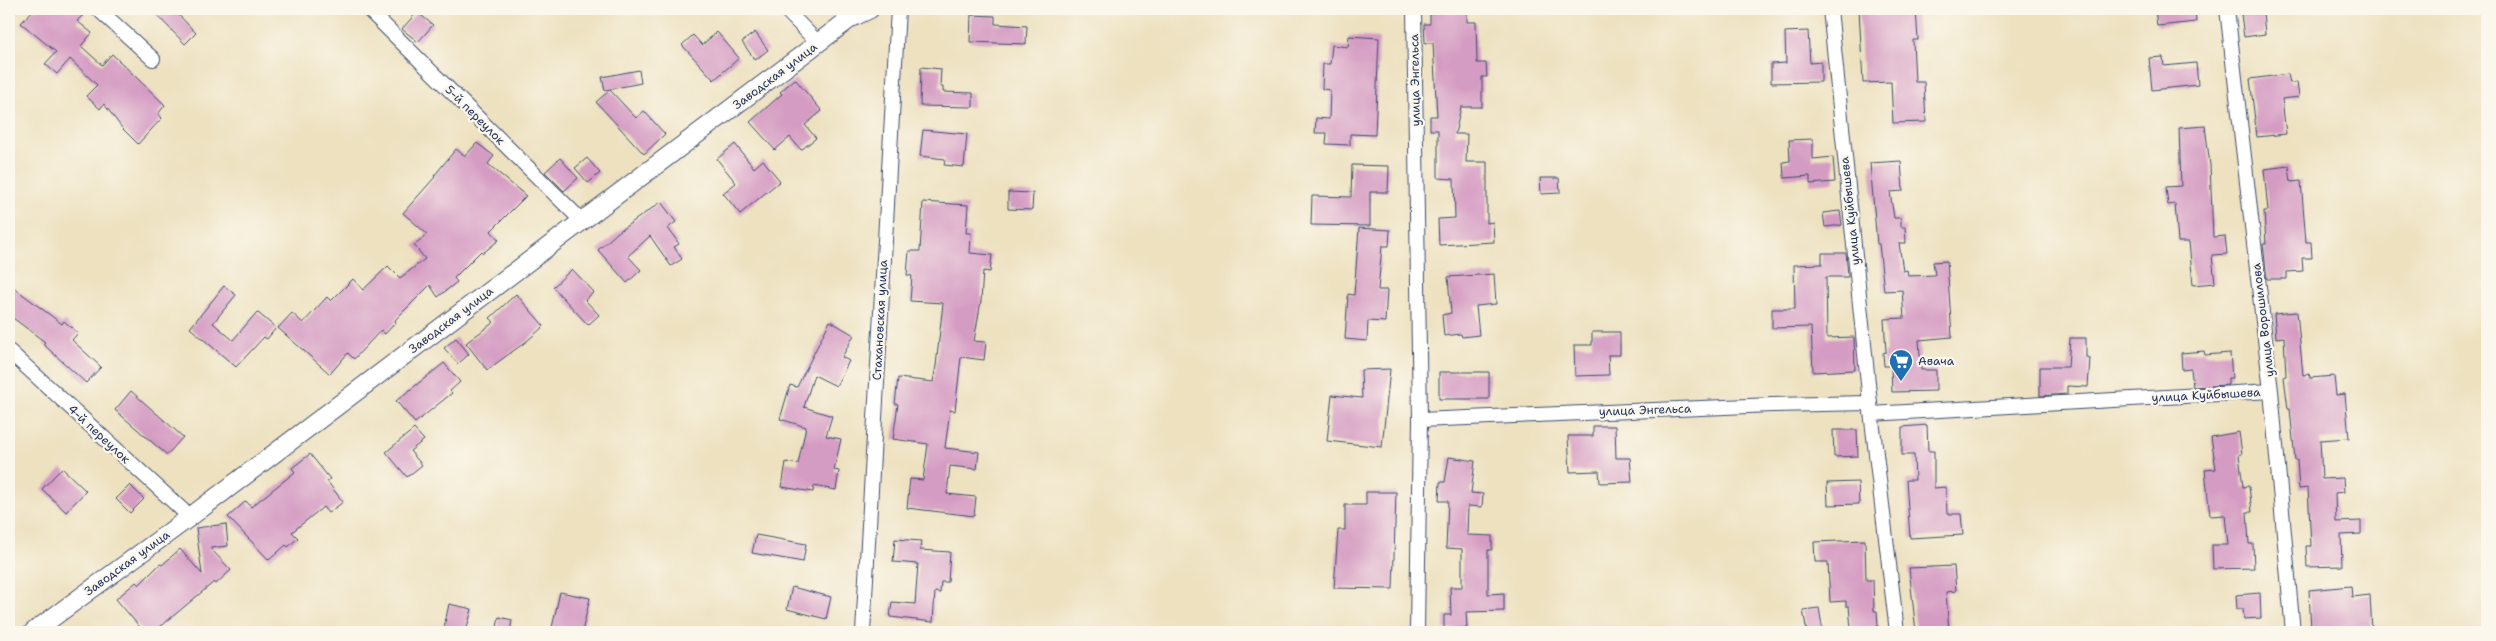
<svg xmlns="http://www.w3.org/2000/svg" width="2496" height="641" font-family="'Shantell Sans',sans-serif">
  <rect width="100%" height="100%" fill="#fbf7ec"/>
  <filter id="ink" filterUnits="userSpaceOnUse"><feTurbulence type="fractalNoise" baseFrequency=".02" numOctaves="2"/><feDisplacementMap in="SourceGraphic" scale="10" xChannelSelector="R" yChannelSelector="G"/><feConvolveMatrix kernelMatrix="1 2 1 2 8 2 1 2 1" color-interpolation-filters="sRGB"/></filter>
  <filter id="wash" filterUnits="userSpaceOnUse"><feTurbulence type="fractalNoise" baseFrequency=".0096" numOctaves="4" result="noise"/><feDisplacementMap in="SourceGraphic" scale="20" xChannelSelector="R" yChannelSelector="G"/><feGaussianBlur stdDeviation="1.12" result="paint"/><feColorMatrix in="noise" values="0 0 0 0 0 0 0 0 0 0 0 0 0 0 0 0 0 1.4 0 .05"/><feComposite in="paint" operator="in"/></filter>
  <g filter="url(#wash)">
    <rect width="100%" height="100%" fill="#ede1c0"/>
    <g id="blocks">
      <path fill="#d59cc3" d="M34,9h55l-12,12 15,12 -11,13 21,19 10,-11 53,51 -7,9 4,4 -24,26 -16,-16 -18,-24 -4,5 -14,-13 11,-11 -27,-26 -13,15 -12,-10 11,-12 -35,-29z
        M151,9h22l23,24 -11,11z
        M1430,9h37v13h9l1,41h9l1,14h-5v30h-21l-6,27h12l-1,28h21v61l6,-1 1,20 -55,3 -1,-26 17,-1 -1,-39 -16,-1v-48h-8v-14h7l-4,-73h-8l-1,-19h6z
        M1859,9h57l2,31h-5l2,42h9l2,40 -33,1 -2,-41 -28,1z
        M2155,9h40l1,13 -39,4z
        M417,12l16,13 -15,17 -16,-13z
        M2263,12l2,22 -21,3 -3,-23z
        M971,15l24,1v8l32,2 -1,18 -56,-2z
        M1808,31l2,32 11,-1v20l-50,1v-19l15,-1 -1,-31z
        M717,32l22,26 -25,22 -32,-35 11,-10 9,10z
        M755,32l13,18 -13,10 -13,-18z
        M1349,36l30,2 -4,97 -25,-1v11l-24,-1 1,-11h-12l1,-15 13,1 1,-29 -8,-1 1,-25h7l2,-19 16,2z
        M2163,57l1,9 32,-3 2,22 -46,5 -3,-32z
        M921,67l20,2 -1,18h3v5l30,1v14l-53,-1z
        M639,70l2,13 -36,7 -3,-13z
        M2288,74l2,9 7,-1 2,15 -17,2 4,35 -29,3 -7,-58z
        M795,79l27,32 -17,14 11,13 -15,12 -11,-13 -15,13 -25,-28 32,-28 -2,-2z
        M610,90l26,28 8,-7 21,23 -21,20 -48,-52z
        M2205,126l5,39 3,72 12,-1 2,18 -15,1 3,28 -22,2 -4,-43h-11l-3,-38 -7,1 -2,-18 15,-1 -2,-58z
        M923,130l44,4 -3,33 -20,-2 1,-6 -25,-3z
        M1813,139v20l20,-2 2,25 -25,2v-8l-26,2 -1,-16 7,-1 -1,-21z
        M477,143l17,13 -6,8 38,32 -35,35 8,9 -16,13 -2,-2 -27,27 3,4 -19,15 -8,-12 -35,35 1,2 -11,12 -4,-4 -27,29 -6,-6 -18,21 -52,-46 14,-15 11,10 24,-26 4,4 22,-22 10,11 25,-24 12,12 25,-19 -11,-14 13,-11 -24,-21 32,-36 -1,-1 22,-27 9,7z
        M735,144l19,24 9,-8 17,21 -40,33 -17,-21 13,-10 -19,-24z
        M560,158l18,20 -14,13 -19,-19z
        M587,158l13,15 -12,10 -13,-15z
        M1901,161l2,30 -13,1 4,26h7v9h4l1,16h-7l4,28 4,-1 1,6 27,-1 -2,-13 14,-1 5,76 -33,3 2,30h15v21l-44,1 -1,-26h-7l-1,-13 3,-1 -2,-33 20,-1 -2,-28 -18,1 -5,-47h-2l-7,-81z
        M1352,165l37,1 -1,26h-18v34l-59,-1 1,-29 39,1z
        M2289,166l2,16 10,-1 5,61h5l1,16h-10l1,13 -16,1v7h-20l-4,-35h3l-2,-33h4l-4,-42z
        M1540,178h19l1,15 -19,1z
        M1008,192l25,1 -1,17 -24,-1z
        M661,202l15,20 -8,6 11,16 -5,3 8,12 -11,7 -21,-30 -22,20 13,14 -14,13 -29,-33 20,-18z
        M923,202l45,3 -2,28h5l-1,20 22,2 -2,17 -7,-1 -2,30 -7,40 12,1 -2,18 -23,-3 -6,54 -5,-1 -5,38 34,4 -2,17 -27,-3 -3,28 29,3 -2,19 -67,-8 3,-29 13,1 5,-36 -35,-5 5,-35h-3l3,-26 35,4 3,-16 7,-63 -33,-2 2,-25 -5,-1 2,-24h11z
        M1840,211l2,14 -17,2 -2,-14z
        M1359,228l31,2 -1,16h-7l-4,44h9l-2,32 -17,-1 -1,20 -22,-2 3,-45 6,1z
        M1822,253h24l2,24h-22l1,61 27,-1 1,33 -42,2 -2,-45 -39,1v-19h23l-1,-44 28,-1z
        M572,269l22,23 -9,8 14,15 -11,10 -35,-38z
        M1494,274l2,30 -20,2 3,29 -17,2 -1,-3 -17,2 -2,-21 9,-2 -3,-36z
        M9,284l53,40 2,-3 14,12 -6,7 29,27 -15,16 -43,-39 2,-2 -36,-27z
        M224,286l12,9 -23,28 20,17 24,-28 19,16 -9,11 -3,-2 -28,30 -46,-39z
        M516,294l28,32 -17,15 -40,29 -21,-27 28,-21 -4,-4z
        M2297,312l6,63 6,-1 1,4 24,-2 2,19 9,-1 4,44 -29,2 2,39 21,-1 1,14 -9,1 1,29 25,-1v13l-20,1 1,31 -35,1 -1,-21h5l-3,-58 -9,1 -2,-29h-2l-5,-51h-2l-4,-32 2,-1 -2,-39 -8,1 -2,-24z
        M830,321l24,14 -12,22 7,4 -13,25 -22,-11 -10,32 28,9 -6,20 15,3 -7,31 5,1 -3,19 -22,-4 -1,6 -31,-5 4,-25 12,2 8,-37 -26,-8 10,-34 7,2z
        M1592,332h28v23h-12l1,20 -34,1 -1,-31h18z
        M456,338l13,16 -11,10 -14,-16z
        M2070,338h16v19l4,1 -2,29 -21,-1v8l-27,2v-29h28z
        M2204,351l1,4 25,-2 2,25h-4v7l-35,2 -2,-18 -9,1 -1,-17z
        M444,363l16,19 -10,9 2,2 -37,30 -19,-22z
        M1390,369l-8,78 -55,-6 5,-46 30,3 -1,-28z
        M1439,372h50v27h-50z
        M131,391l52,46 -16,18 -52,-45z
        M1927,425l1,26h6v37l12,-1 1,27h14l2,21 -53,3 -4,-58h9l-1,-25h-12v-28z
        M1593,426h22l1,32h14l2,24 -32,1 -1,-12 -29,1 -2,-36h25z
        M414,429l10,11 -14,11 12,14 -15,12 -21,-25z
        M1833,430h24l1,26 -24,1z
        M2239,432l3,22 -3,1 4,32 6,-1 3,26h-5l2,32h4l1,24 -41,1 -1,-24h16l-3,-30 -15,1 -5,-46 11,-1 -5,-32z
        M310,454l20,25 -3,2 16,21 -15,11 -5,-6 -31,25 6,6 -10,9 -2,-2 -17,15 -41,-43 18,-16 5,6 44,-35 -3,-4z
        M1449,457l26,4 -4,32 12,1 -1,13 -14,-1 -1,29 25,1v14h-4v44l16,-1v18l-38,1 1,16 -23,1v-14h7l-1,-28h12v-38l-16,-1 2,-47h-9l1,-19h5z
        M62,468l24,23 -20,21 -24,-23z
        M1858,482l1,22 -31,1 -1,-22z
        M130,485l14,14 -14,14 -14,-14z
        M1366,492h30l-3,97 -59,-1 4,-58h7v-25h21z
        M226,524l2,22 -18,2 21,22 -15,14 -2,-2 -60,50h-10l-28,-33 20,-17 3,3 21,-21 2,1 18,-16 22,25 -6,-46z
        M756,535l50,9 -3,18 -51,-9z
        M895,539l26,2 -1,9 30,2 -2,30h-7l-1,11 -5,-1 -2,30 -43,-5 2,-15 23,2 3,-40 -25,-2z
        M1865,540l1,40h7l1,31h3l1,16 -27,2 -2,-23h-3v-5l-16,1 -2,-40h-13l-1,-20z
        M1954,566l2,25 -10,1 3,40h-33l-7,-64z
        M2351,586l1,11 18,-2 2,37h-61l-2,-42z
        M792,587l39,10 -5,22 -39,-10z
        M560,592l30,6 -8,34h-31z
        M2260,593l1,25 -17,1 -1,-10h-6l-1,-14z
        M449,604l23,5 -6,23h-23z
        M1819,608l4,24h-16l-4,-22z
        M499,617l13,3 -2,12h-14z"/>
    </g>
  </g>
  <g filter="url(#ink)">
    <use href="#blocks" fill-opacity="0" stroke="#3a4a6d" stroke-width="1"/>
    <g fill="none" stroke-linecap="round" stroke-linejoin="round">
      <g stroke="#3a4a6d" stroke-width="16">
        <path id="minor" d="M98,9l55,50
          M368,9l214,212
          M785,9l33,34
          M1414,9l6,411 -3,212
          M1830,9l40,394 27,229
          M2227,9l44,382 22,241
          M9,351l181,166
          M1871,414l400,-23
          M1420,420l352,-15 98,-2
          M863,632l35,-623"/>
      </g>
      <g stroke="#3a4a6d" stroke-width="20">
        <path id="tertiary" d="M33,632l157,-115 661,-499 19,-9"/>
      </g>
      <use href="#minor" stroke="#fff" stroke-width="14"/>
      <use href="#tertiary" stroke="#fff" stroke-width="18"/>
    </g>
  </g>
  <defs>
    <g id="supermarket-pin" transform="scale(1.25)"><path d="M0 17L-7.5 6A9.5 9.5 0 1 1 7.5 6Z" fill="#1f6fb2" stroke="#fbf7ec"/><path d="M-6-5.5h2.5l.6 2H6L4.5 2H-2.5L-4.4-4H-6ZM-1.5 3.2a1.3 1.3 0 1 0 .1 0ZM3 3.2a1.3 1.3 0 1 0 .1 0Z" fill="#fff"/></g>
  </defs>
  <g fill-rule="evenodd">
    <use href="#supermarket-pin" x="1901" y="361"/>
  </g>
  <g text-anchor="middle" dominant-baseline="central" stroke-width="4.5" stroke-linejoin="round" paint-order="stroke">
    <g font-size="12" fill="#1b2f5e" stroke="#fbf7ec">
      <text transform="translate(775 76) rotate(-37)">Заводская улица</text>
      <text transform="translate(1415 80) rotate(-91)">улица Энгельса</text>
      <text transform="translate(475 115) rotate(45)">5-й переулок</text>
      <text transform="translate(1850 211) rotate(-96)">улица Куйбышева</text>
      <text transform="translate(451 320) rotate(-37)">Заводская улица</text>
      <text transform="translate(880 320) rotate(-87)">Стахановская улица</text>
      <text transform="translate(2263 320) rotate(-97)">улица Ворошилова</text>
      <text transform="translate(2206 395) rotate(-3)">улица Куйбышева</text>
      <text transform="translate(1645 410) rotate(-2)">улица Энгельса</text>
      <text transform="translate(99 434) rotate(43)">4-й переулок</text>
      <text transform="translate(127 563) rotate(-36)">Заводская улица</text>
    </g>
    <g font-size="12" fill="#1b2f5e" stroke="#fbf7ec" text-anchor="start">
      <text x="1918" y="361">Авача</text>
    </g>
  </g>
  <rect width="2496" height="641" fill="none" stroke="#fbf7ec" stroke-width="30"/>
</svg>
